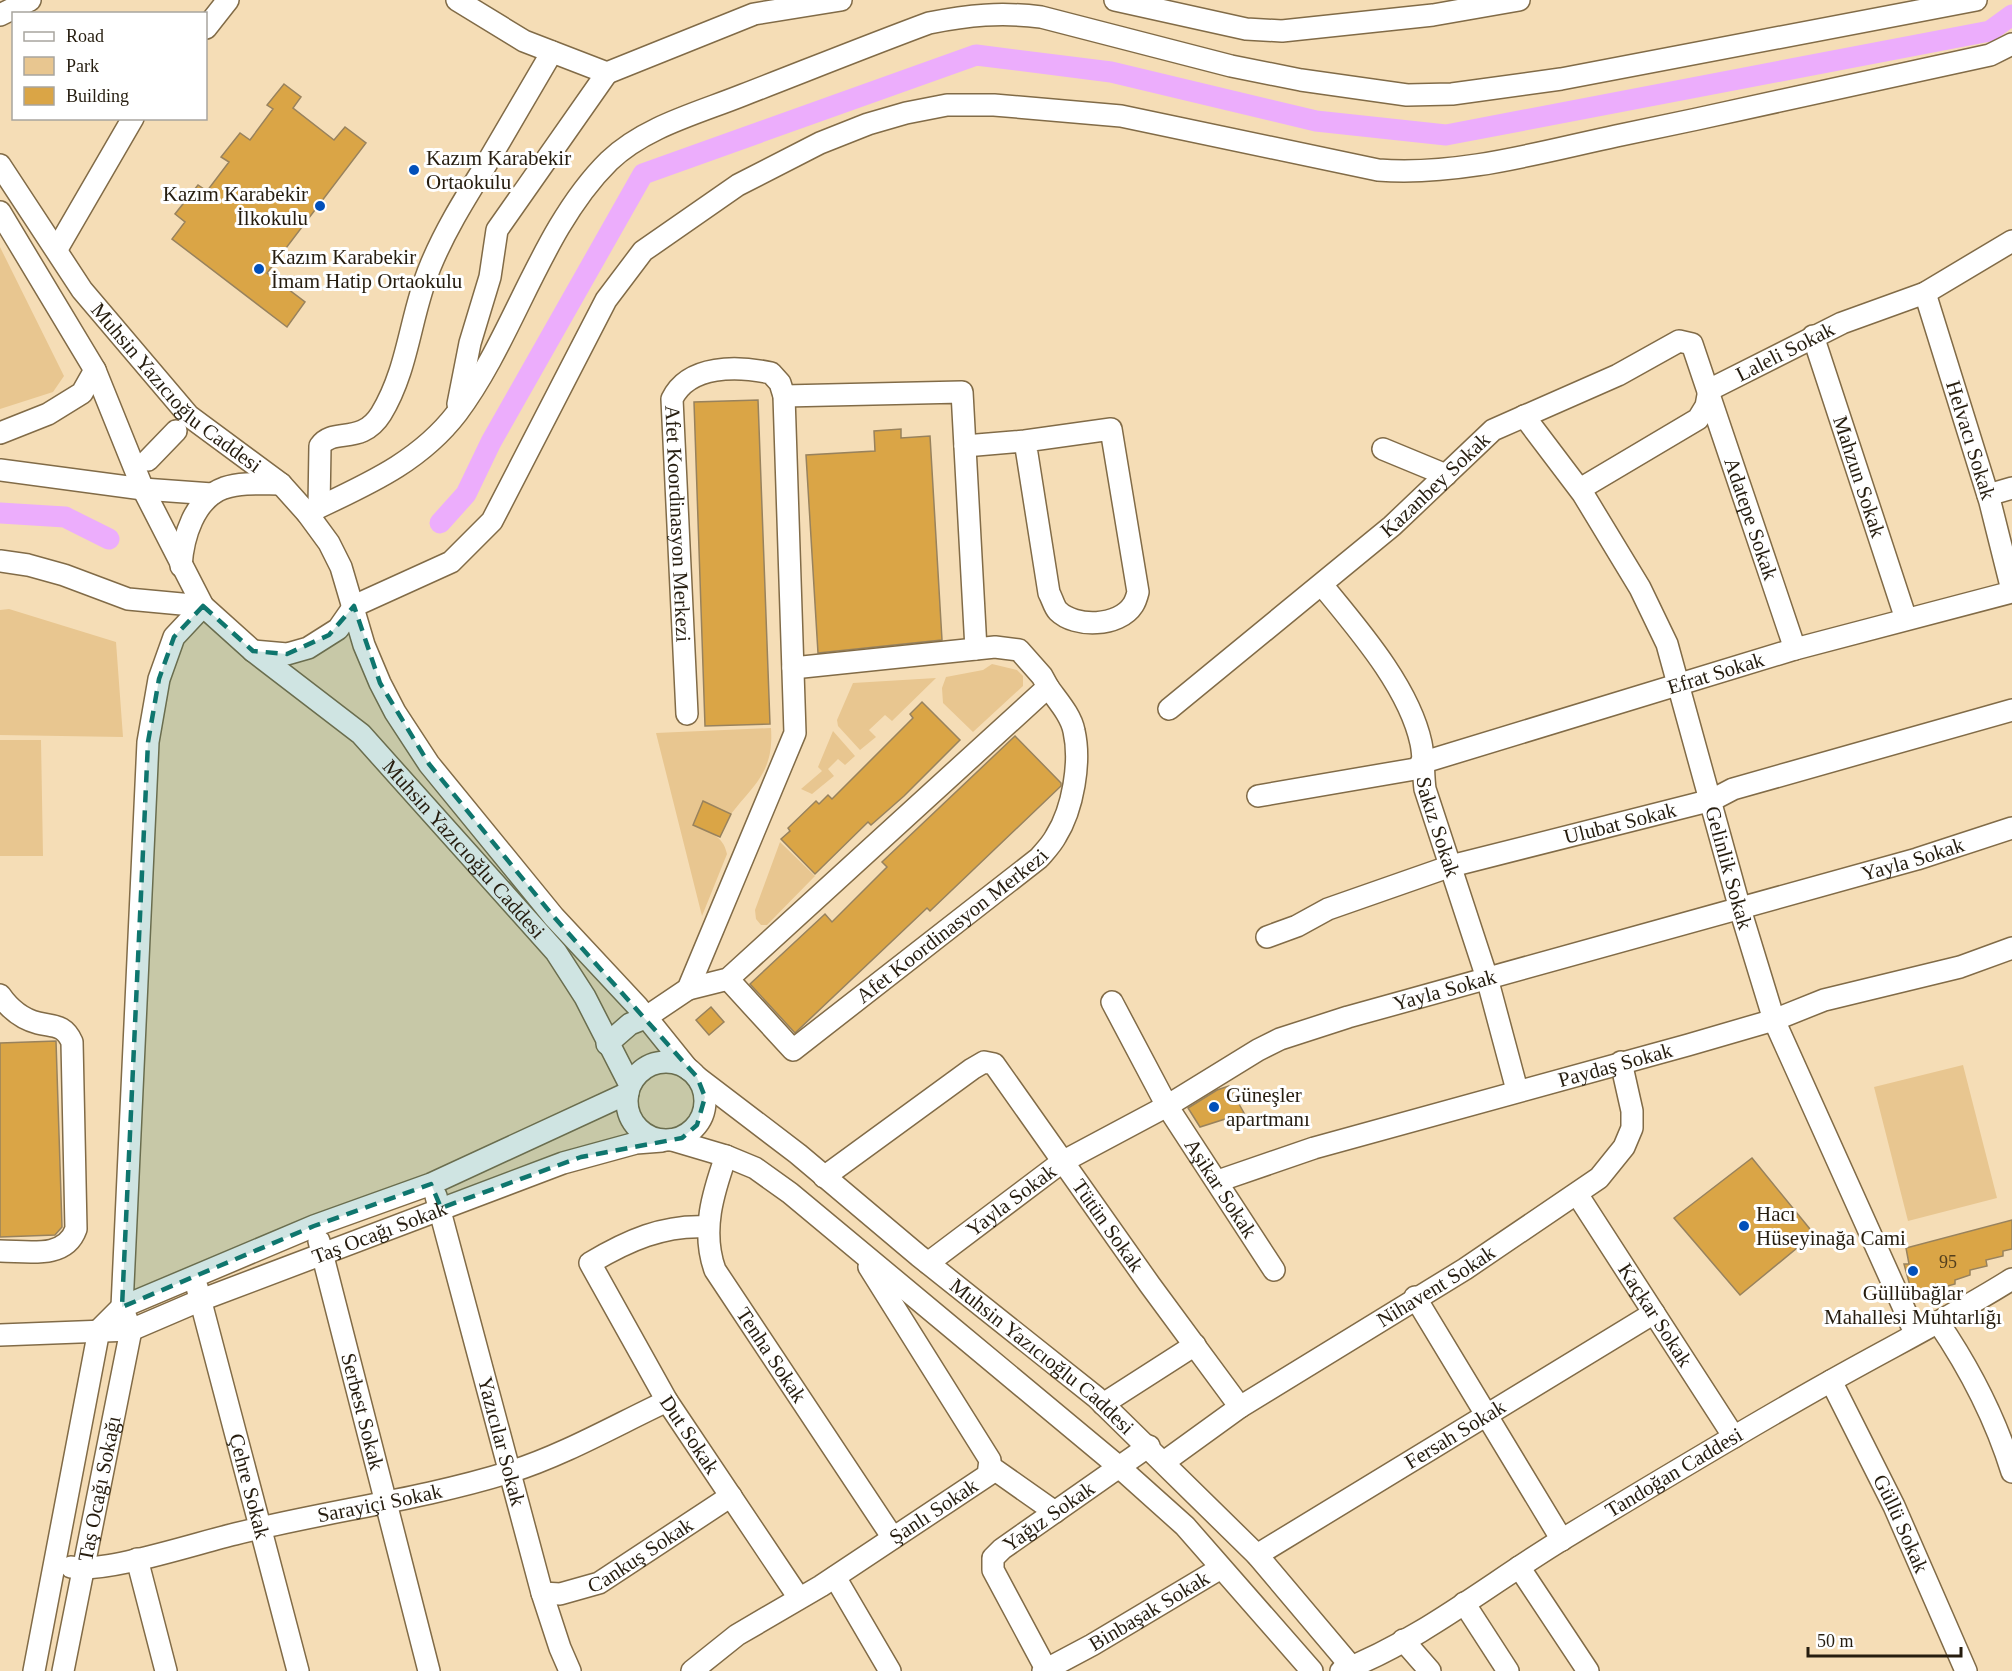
<svg xmlns="http://www.w3.org/2000/svg" width="2012" height="1671" font-family="Georgia,serif">
  <rect width="100%" height="100%" fill="#f5ddb6"/>
  <path fill="#e8c690" d="M0,247l64,129 -11,16 -53,17z
    M9,609l107,33 7,95 -123,-2v-125z
    M992,664l25,6 6,6v10l-50,46 -30,-29 -1,-15 4,-11 37,-7z
    M936,678l-44,43 -7,-6 -16,15 7,7 -16,13 -22,-24 -1,-6 16,-37z
    M771,728c3,44 -16,55 -40,86l-28,-12 -10,22c15,9 30,10 34,30l-25,62 -46,-183z
    M833,731l22,25 -10,9 -7,-6 -10,10 6,7 -22,18 -11,-5 21,-18 -4,-4z
    M0,740h41l2,116h-43z
    M780,842l35,34 -48,49h-6l-5,-6 -1,-9z
    M1963,1065l34,133 -89,23 -34,-134z"/>
  <g fill="none" stroke-linecap="round" stroke-linejoin="round">
    <path stroke="#ecadfc" stroke-width="21" d="M0,513l65,4 44,22
      M440,523l26,-29 25,-52 152,-268 333,-119 135,17 205,49 130,14 544,-104 22,-16"/>
  </g>
  <path fill="#daa546" stroke="#98825d" stroke-width="1.5" d="M284,84l17,13 -8,11 41,32 11,-13 21,16 -99,130 38,29 -18,25 -115,-88 13,-17 -10,-8 23,-29 9,6 22,-29 -8,-5 19,-24 10,7 23,-31 -6,-4z
    M758,400l12,324 -65,2 -11,-324z
    M901,429v9l29,-2 12,204 -124,13 -12,-198 69,-4 -1,-20z
    M922,702l38,38 -56,56 -33,29 -3,-3 -53,52 -34,-35 9,-8 -2,-3 28,-27 3,3 9,-9 4,4 81,-81 -3,-4z
    M1015,736l46,47v3l-131,125 -3,-3 -132,125 -45,-49 75,-70 7,8 55,-55 -5,-5z
    M703,801l28,13 -11,23 -27,-12z
    M711,1007l13,15 -15,13 -13,-15z
    M56,1041l6,186 -7,8 -55,2v-194z
    M1229,1086l15,27 -44,14 -12,-19 29,-18z
    M1752,1158l62,76 -74,61 -66,-77z
    M2012,1220v29l-9,2v5l-17,4 1,6 -17,4v5l-15,5v4l-18,5 1,6 -22,5 -1,-14h-5l-6,-22h5l-3,-16z"/>
  <g fill="none" stroke-linecap="round" stroke-linejoin="round">
    <g stroke="#816b47" stroke-width="24">
      <g id="minor">
        <path d="M457,0l67,41 83,32 -110,157 -7,47 -20,66 -12,61"/>
        <path d="M1115,0l131,29 36,2 151,-16 86,-15"/>
        <path d="M0,15l30,-15"/>
        <path d="M206,28l22,-28"/>
        <path d="M607,73l147,-59 87,-14"/>
        <path id="s1" d="M0,165l82,125 107,126 92,68 26,29 22,30 12,24 23,78 16,38 15,29 34,52 125,153 84,90 50,62"/>
        <path id="s2" d="M0,212l95,158 48,119 60,117 50,45 108,83 195,218 29,45 45,88"/>
        <path d="M57,249l76,-131"/>
        <path id="s3" d="M1925,293l65,209 22,88"/>
        <path id="s4" d="M1813,336l93,283"/>
        <path d="M784,396l178,-4 14,257"/>
        <path id="s5" d="M1524,416l59,78 57,94 27,56 73,265 34,111 141,313"/>
        <path d="M0,433l48,-19 34,-21 13,-23"/>
        <path d="M965,446l60,-5 24,152c3,5 5,14 9,18 17,17 61,16 75,-6 2,-3 4,-9 5,-13l-27,-163 -86,12"/>
        <path d="M1383,449l63,26"/>
        <path d="M148,460l28,-29"/>
        <path d="M0,470l143,19 69,5"/>
        <path id="s6" d="M1580,489l118,-70 8,-13 3,-16 133,-67 83,-30 87,-52"/>
        <path d="M1988,495l24,-7"/>
        <path d="M319,507l1,-61c13,-19 41,0 61,-32 28,-46 29,-99 49,-147 15,-37 36,-70 57,-104 22,-37 43,-74 65,-111"/>
        <path d="M307,513c56,-27 111,-49 150,-100 57,-76 84,-185 152,-252 35,-34 89,-48 134,-66 62,-24 124,-49 186,-72 40,-8 72,-11 112,-6l190,49 70,14 106,15 45,-1 109,-15 415,-79"/>
        <path d="M0,561l28,4 36,10 64,24 75,7"/>
        <path d="M181,566c2,-29 13,-67 43,-78 18,-6 38,-4 57,-4"/>
        <path id="s7" d="M1322,585c36,44 87,102 99,158 3,14 2,31 4,46l62,189 30,112"/>
        <path d="M253,651l34,3 21,-6 30,-19 16,-23 97,-44 41,-41 114,-221 37,-49 95,-66 82,-42 48,-19 38,-11 41,-8h47l127,11 257,54c80,6 159,-17 238,-34 125,-26 250,-53 374,-81l22,-11"/>
        <path id="s8" d="M1169,709l223,-183 101,-96 125,-55 61,-34 13,3 103,305"/>
        <path id="s9" d="M1421,763l374,-114 217,-57"/>
        <path d="M1258,796l163,-28"/>
        <path id="s10" d="M1267,937l30,-11 31,-17 123,-43 261,-66 21,-11 279,-79"/>
        <path id="s11" d="M728,979l65,71 246,-192c6,-7 13,-14 17,-22 17,-27 25,-74 18,-105 -3,-16 -17,-31 -26,-44"/>
        <path d="M688,989l40,-10 320,-292 -6,-11 -23,-26 -24,-3 -202,21"/>
        <path d="M0,995c9,13 22,24 38,28 16,4 26,1 34,19l4,187c-11,31 -49,22 -76,22"/>
        <path id="s12" d="M1112,1002l55,104 107,164"/>
        <path id="s13" d="M607,1044l23,-20 15,-6 43,-29 107,-256 -11,-337 -4,-13 -9,-10c-33,-7 -82,-9 -99,26l15,315"/>
        <circle cx="666" cy="1101" r="39"/>
        <path id="s14" d="M697,1077l101,77 121,102 177,141 161,158 98,116"/>
        <path d="M672,1140l54,16 29,12 35,25 155,129 173,144 67,60 127,145"/>
        <path id="s15" d="M726,1156c-13,37 -25,75 -11,114l178,268"/>
        <path id="s16" d="M824,1177l148,-108 12,-7 10,2 156,221 90,122"/>
        <path id="s17" d="M1218,1181l96,-33 374,-103 86,-25 50,-20 136,-33 52,-19"/>
        <path id="s18" d="M1577,1194l157,243"/>
        <path id="s19" d="M436,1196l106,397 18,55 10,23"/>
        <path id="s20" d="M708,1227c-44,-3 -81,14 -118,36l77,138 132,197"/>
        <path id="s21" d="M319,1241l110,430"/>
        <path id="s22" d="M928,1263l134,-101 105,-56 91,-56 22,-11 68,-22 569,-158 95,-31"/>
        <path id="s23" d="M197,1287l101,384"/>
        <path d="M1415,1297l147,243"/>
        <path d="M1938,1322c32,47 57,95 74,150"/>
        <path id="s24" d="M0,1335l131,-5 70,-30 362,-137 73,-20 26,-2"/>
        <path id="s25" d="M1831,1381l63,125 72,165"/>
        <path d="M1103,1404l92,-59"/>
        <path id="s26" d="M1164,1462l76,-55 225,-138 134,-91 25,-31 8,-19v-17l-11,-49"/>
        <path d="M991,1467l64,45"/>
        <path id="s27" d="M1257,1555l397,-242"/>
        <path d="M137,1559l29,112"/>
        <path id="s28" d="M71,1567c33,7 126,-24 164,-33 91,-23 185,-34 275,-62 54,-17 106,-47 157,-71"/>
        <path d="M1519,1567l69,104"/>
        <path d="M835,1577l55,94"/>
        <path id="s29" d="M542,1593l18,1 39,-11 132,-87"/>
        <path d="M1464,1603l44,68"/>
        <path d="M1403,1640l27,31"/>
        <path id="s30" d="M1046,1669l-53,-99v-12l9,-9 147,-103"/>
        <path d="M34,1671l65,-341 23,-23 192,-81 117,-42 197,-91"/>
        <path id="s31" d="M63,1671l68,-341 -9,-23 26,-565 11,-63 15,-42 29,-31"/>
        <path id="s32" d="M692,1671l45,-36 84,-49 167,-111 2,-15 -121,-193"/>
        <path id="s33" d="M1043,1671l49,-26 129,-77"/>
        <path id="s34" d="M1341,1671c79,-30 151,-89 222,-132 86,-52 172,-104 259,-153 63,-36 128,-68 190,-107"/>
      </g>
    </g>
    <use href="#minor" stroke="#fff" stroke-width="21"/>
  </g>
  <path fill="#0f766e" fill-opacity="0.2" stroke="#0f766e" stroke-width="4.5" stroke-dasharray="12 8" stroke-linejoin="round" d="M203,606l50,45 34,3 42,-19 25,-29 26,77 49,81 125,153 143,160 8,20 -8,28 -15,13 -101,19 -140,51 -10,-24 -117,42 -192,81 26,-565 11,-63 15,-42z"/>
  <g fill="#0250ba" stroke="#fff" stroke-width="2">
    <circle cx="414" cy="170" r="6"/>
    <circle cx="320" cy="206" r="6"/>
    <circle cx="259" cy="269" r="6"/>
    <circle cx="1214" cy="1107" r="6"/>
    <circle cx="1744" cy="1226" r="6"/>
    <circle cx="1913" cy="1271" r="6"/>
  </g>
  <g text-anchor="middle" dominant-baseline="central" stroke-width="6" stroke-linejoin="round" paint-order="stroke">
    <g font-size="18" fill="#533f1d">
      <text x="1948" y="1262">95</text>
    </g>
    <g font-size="21" fill="#261d0f" stroke="#fff" text-anchor="start">
      <text x="426" y="158">Kazım Karabekir<tspan x="426" dy="24">Ortaokulu</tspan></text>
      <text x="308" y="194" text-anchor="end">Kazım Karabekir<tspan x="308" dy="24">İlkokulu</tspan></text>
      <text x="271" y="257">Kazım Karabekir<tspan x="271" dy="24">İmam Hatip Ortaokulu</tspan></text>
      <text x="1226" y="1095">Güneşler<tspan x="1226" dy="24">apartmanı</tspan></text>
      <text x="1756" y="1214">Hacı<tspan x="1756" dy="24">Hüseyinağa Cami</tspan></text>
      <text x="1913" y="1293" text-anchor="middle">Güllübağlar<tspan x="1913" dy="24">Mahallesi Muhtarlığı</tspan></text>
    </g>
    <g font-size="21" fill="#261d0f" stroke="#fff">
      <text stroke="none"><textPath href="#s6" startOffset="254">Laleli Sokak</textPath></text>
      <text stroke="none"><textPath href="#s1" startOffset="286">Muhsin Yazıcıoğlu Caddesi</textPath></text>
      <text stroke="none"><textPath href="#s3" startOffset="154">Helvacı Sokak</textPath></text>
      <text stroke="none"><textPath href="#s4" startOffset="148">Mahzun Sokak</textPath></text>
      <text stroke="none"><textPath href="#s8" startOffset="348">Kazanbey Sokak</textPath></text>
      <text stroke="none"><textPath href="#s8" startOffset="832">Adatepe Sokak</textPath></text>
      <text stroke="none"><textPath href="#s13" startOffset="975">Afet Koordinasyon Merkezi</textPath></text>
      <text stroke="none"><textPath href="#s9" startOffset="308">Efrat Sokak</textPath></text>
      <text stroke="none"><textPath href="#s10" startOffset="372">Ulubat Sokak</textPath></text>
      <text stroke="none"><textPath href="#s7" startOffset="274">Sakız Sokak</textPath></text>
      <text stroke="none"><textPath href="#s2" startOffset="802">Muhsin Yazıcıoğlu Caddesi</textPath></text>
      <text stroke="none"><textPath href="#s22" startOffset="1076">Yayla Sokak</textPath></text>
      <text stroke="none"><textPath href="#s5" startOffset="502">Gelinlik Sokak</textPath></text>
      <text stroke="none"><textPath href="#s11" startOffset="298">Afet Koordinasyon Merkezi</textPath></text>
      <text stroke="none"><textPath href="#s22" startOffset="590">Yayla Sokak</textPath></text>
      <text stroke="none"><textPath href="#s17" startOffset="414">Paydaş Sokak</textPath></text>
      <text stroke="none"><textPath href="#s12" startOffset="216">Aşikar Sokak</textPath></text>
      <text stroke="none"><textPath href="#s22" startOffset="104">Yayla Sokak</textPath></text>
      <text stroke="none"><textPath href="#s16" startOffset="405">Tütün Sokak</textPath></text>
      <text stroke="none"><textPath href="#s24" startOffset="398">Taş Ocağı Sokak</textPath></text>
      <text stroke="none"><textPath href="#s26" startOffset="324">Nihavent Sokak</textPath></text>
      <text stroke="none"><textPath href="#s18" startOffset="144">Kaçkar Sokak</textPath></text>
      <text stroke="none"><textPath href="#s15" startOffset="219">Tenha Sokak</textPath></text>
      <text stroke="none"><textPath href="#s14" startOffset="444">Muhsin Yazıcıoğlu Caddesi</textPath></text>
      <text stroke="none"><textPath href="#s21" startOffset="176">Serbest Sokak</textPath></text>
      <text stroke="none"><textPath href="#s20" startOffset="324">Dut Sokak</textPath></text>
      <text stroke="none"><textPath href="#s27" startOffset="232">Fersah Sokak</textPath></text>
      <text stroke="none"><textPath href="#s19" startOffset="254">Yazıcılar Sokak</textPath></text>
      <text stroke="none"><textPath href="#s34" startOffset="388">Tandoğan Caddesi</textPath></text>
      <text stroke="none"><textPath href="#s23" startOffset="206">Çehre Sokak</textPath></text>
      <text stroke="none"><textPath href="#s31" startOffset="186">Taş Ocağı Sokağı</textPath></text>
      <text stroke="none"><textPath href="#s28" startOffset="316">Sarayiçi Sokak</textPath></text>
      <text stroke="none"><textPath href="#s32" startOffset="290">Şanlı Sokak</textPath></text>
      <text stroke="none"><textPath href="#s30" startOffset="194">Yağız Sokak</textPath></text>
      <text stroke="none"><textPath href="#s25" startOffset="159">Güllü Sokak</textPath></text>
      <text stroke="none"><textPath href="#s29" startOffset="108">Cankuş Sokak</textPath></text>
      <text stroke="none"><textPath href="#s33" startOffset="122">Binbaşak Sokak</textPath></text>
    </g>
  </g>
  <rect x="12" y="12" width="195" height="108" fill="#ffffff" stroke="#a8a59f" stroke-width="1.5"/>
  <rect x="24" y="32" width="30" height="9" fill="#ffffff" stroke="#a8a59f" stroke-width="1.5"/>
  <text x="66" y="42" font-size="18" fill="#261d0f">Road</text>
  <rect x="24" y="57" width="30" height="18" fill="#e8c690" stroke="#a8a59f" stroke-width="1.5"/>
  <text x="66" y="72" font-size="18" fill="#261d0f">Park</text>
  <rect x="24" y="87" width="30" height="18" fill="#daa546" stroke="#a8a59f" stroke-width="1.5"/>
  <text x="66" y="102" font-size="18" fill="#261d0f">Building</text>
  <path d="M1808 1647v9h153v-9" fill="none" stroke="#261d0f" stroke-width="3"/>
  <text x="1817" y="1647" font-size="18" fill="#261d0f" stroke="#ffffff" stroke-width="4.5" paint-order="stroke">50 m</text>
</svg>
